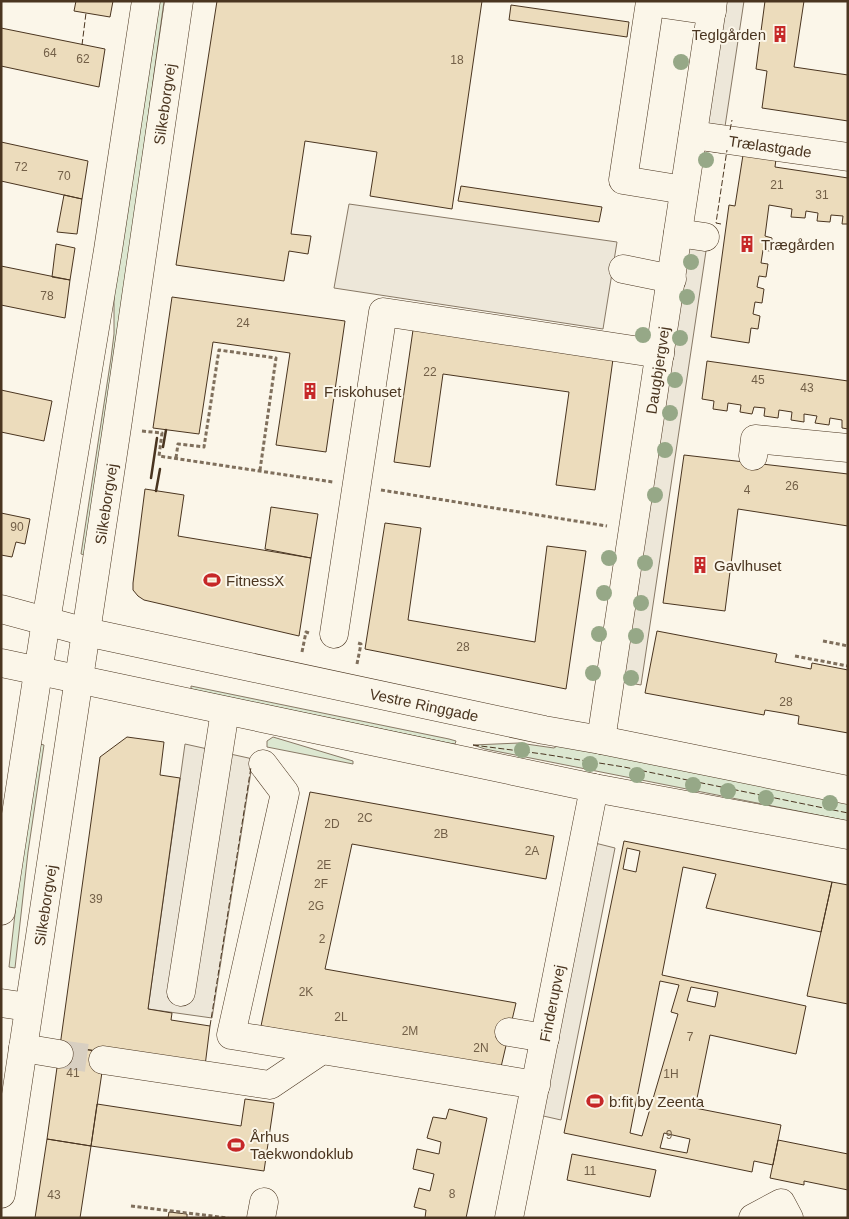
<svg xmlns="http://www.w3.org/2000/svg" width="849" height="1219" font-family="Helvetica,sans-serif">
  <rect width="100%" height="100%" fill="#fbf6e9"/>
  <path fill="#dce7d0" stroke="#887966" d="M159,1h5l-49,358 -30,196 -4,-1 30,-196 3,-24v-43z
    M191,686l258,53 7,2 -1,3 -7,-1 -244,-51 -13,-3z
    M273,737l80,24v3l-86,-17v-6z
    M519,743l35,5 6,-4 288,59v18l-363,-72 -12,-4z
    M40,744l4,1 -16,107 -13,116 -6,-1 10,-89z"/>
  <path fill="#ede7d9" stroke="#887966" d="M710,1h34l-23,152 -32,-5z
    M349,204l268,38 -14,87 -269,-41z
    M677,226l32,5 -68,454 -33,-6z
    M185,744l68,15 -41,259 -64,-9z
    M595,843l20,5 -54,272 -22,-5z"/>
  <path fill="#ecdcbc" stroke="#4a3520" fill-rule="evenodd" d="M76,1h37l-3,16 -36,-6z
    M217,1h265l-30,208 -82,-13 7,-44 -72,-11 -14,93 20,2 -3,18 -19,-3 -5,30 -108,-16z
    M765,1h39l-10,66 54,8v46l-86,-13 5,-37 -11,-2z
    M511,5l118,17 -2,15 -118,-17z
    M1,28l104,21 -6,38 -98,-21z
    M1,142l87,19 -6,38 -81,-18z
    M743,155l33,4 -1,8 73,11v46h-6l1,-8 -12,-1 -1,7 -13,-1 1,-8 -12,-2 -1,7 -14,-1 1,-8 -23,-4 -4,31 7,2 -2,13 -7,-1 -2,13 7,1 -2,13 -7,-1 -2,11 7,2 -2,14 -7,-1 -2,12 7,2 -2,13 -7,-1 -2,15 -38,-6 18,-132 6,1z
    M461,186l141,21 -3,15 -141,-21z
    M64,195l18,4 -5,35 -20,-2z
    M56,244l19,4 -5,32 -18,-3z
    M1,266l69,14 -5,38 -64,-13z
    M172,297l173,24 -19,131 -50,-7 14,-92 -77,-11 -14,92 -46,-6z
    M413,330l200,29 -18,131 -39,-5 13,-93 -126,-18 -13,93 -36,-5z
    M707,361l141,20v48l-6,-1v-8l-12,-2 -1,7 -14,-2 2,-7 -13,-2v8l-13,-2 1,-8 -13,-2 -1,8 -14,-2 1,-8 -11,-1 -2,7 -12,-2 1,-7 -13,-2 -1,8 -14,-2 1,-8 -12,-2z
    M1,390l51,11 -8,40 -43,-9z
    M684,455l164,19v52l-110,-17 -13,102 -62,-8z
    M145,489l39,6 -6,41 133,22 -12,78 -155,-36 -6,-4 -5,-6v-7z
    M271,507l47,7 -7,44 -46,-9z
    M1,513l29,6 -5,25 -9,-2 -4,15 -11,-2z
    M385,523l36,5 -13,92 127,22 12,-96 39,5 -20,138 -201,-40z
    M657,631l120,23 -2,8 36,7 1,-6 36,7v63l-50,-9 1,-8 -16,-3 -18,-3 -1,5 -119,-22z
    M127,737l37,5 -4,33 20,3 -32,231 24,4 -1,7 39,6 -5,40 -145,-20 40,-289z
    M310,792l244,44 -8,43 -194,-35 -27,125 191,34 -15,64 -240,-41z
    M624,841l208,41 -11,50 -115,-24 10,-34 -33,-7 -21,108 144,31 -10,48 -86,-19 -15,73 86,17 -8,40 -19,-4 -2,11 -188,-39zM627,848l13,3 -4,21 -13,-3zM660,981l19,4 -8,27 7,2 -36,122 -12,-3zM691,987l27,5 -3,15 -28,-6zM664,1133l26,6 -3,14 -27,-5z
    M832,882l16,3v119l-41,-8z
    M60,1046l45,6 -14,94 -44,-7z
    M245,1099l29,4 -10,68 -173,-25 6,-42 144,22z
    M449,1109l38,9 -21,100h-41l1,-8 -12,-3 5,-19 11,3 4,-17 -21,-5 4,-20 22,5 2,-12 -14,-4 6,-21 13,2z
    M47,1139l44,7 -11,72h-45z
    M778,1140l70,14v36l-44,-9v4l-34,-7z
    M572,1154l84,16 -6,27 -83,-17z
    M169,1212l18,2v4h-19z"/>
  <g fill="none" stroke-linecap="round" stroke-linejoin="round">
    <path stroke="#d8cfc1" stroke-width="28" stroke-dasharray="28 14" stroke-linecap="butt" d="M59,1054l44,6"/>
    <g stroke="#4a3520" stroke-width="29">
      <g id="minor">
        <path id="s1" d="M693,135l155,22"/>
        <path d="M684,190l-61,-10 27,-178 62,9"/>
        <path d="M678,233l27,4"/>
        <path d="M623,269l49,10"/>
        <path d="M753,456l2,-17 93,9"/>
        <path d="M334,634l49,-322 277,42"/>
        <path id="s2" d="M601,740l112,-739"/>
        <path d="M263,764l22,29 -54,242 305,50"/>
        <path d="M1,911l45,-290 62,-371 38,-249"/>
        <path d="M181,992l44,-281"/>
        <path d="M1,1003l27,4"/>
        <path d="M509,1032l36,6"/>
        <path d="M23,1048l36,6"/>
        <path d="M103,1060l167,25 52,-35"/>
        <path id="s3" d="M1,1194l116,-767 62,-426"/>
        <path d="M261,1218l3,-16"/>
        <path id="s4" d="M509,1218l85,-430"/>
        <path d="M753,1218l28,-15 8,15"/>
      </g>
    </g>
    <g stroke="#4a3520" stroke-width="29">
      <g id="major">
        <path id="s5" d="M1,609l85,23 458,98 57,10 247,50"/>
        <path d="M1,663l593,125 254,47"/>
      </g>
    </g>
    <path stroke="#7f6f5c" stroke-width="3" stroke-dasharray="4 2.5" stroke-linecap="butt" d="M142,431l20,2 -3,23 174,26
      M176,458l2,-14 26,3 15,-97 57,8 -16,112
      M381,490l226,36
      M823,641l25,5
      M302,652l4,-20 3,1
      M795,656l53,10
      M357,664l4,-20 -3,-1
      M131,1206l97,12"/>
    <use href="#minor" stroke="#fbf6e9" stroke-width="28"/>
    <use href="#major" stroke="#fbf6e9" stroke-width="28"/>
    <path stroke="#4a3520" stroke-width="1" stroke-dasharray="6 2.5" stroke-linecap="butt" d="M82,45l4,-32
      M730,130l2,-10
      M721,224l-5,-1 11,-73
      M473,745l70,9 81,13 224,46
      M210,1026l41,-259"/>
    <path stroke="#4a3520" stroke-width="2.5" d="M163,447l3,-17
      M151,478l6,-40
      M156,491l4,-22"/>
  </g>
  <g fill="#96a887">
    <circle cx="681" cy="62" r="8"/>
    <circle cx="706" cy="160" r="8"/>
    <circle cx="691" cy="262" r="8"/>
    <circle cx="687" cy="297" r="8"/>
    <circle cx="643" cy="335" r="8"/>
    <circle cx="680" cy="338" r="8"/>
    <circle cx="675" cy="380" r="8"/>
    <circle cx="670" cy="413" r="8"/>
    <circle cx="665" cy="450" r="8"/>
    <circle cx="655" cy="495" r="8"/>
    <circle cx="609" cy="558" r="8"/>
    <circle cx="645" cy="563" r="8"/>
    <circle cx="604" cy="593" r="8"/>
    <circle cx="641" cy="603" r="8"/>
    <circle cx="599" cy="634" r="8"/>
    <circle cx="636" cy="636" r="8"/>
    <circle cx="593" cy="673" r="8"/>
    <circle cx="631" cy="678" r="8"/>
    <circle cx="522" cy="750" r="8"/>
    <circle cx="590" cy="764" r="8"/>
    <circle cx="637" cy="775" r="8"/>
    <circle cx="693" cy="785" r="8"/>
    <circle cx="728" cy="791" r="8"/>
    <circle cx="766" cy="798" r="8"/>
    <circle cx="830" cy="803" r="8"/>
  </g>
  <defs>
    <g id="building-bare" transform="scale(1.35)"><path d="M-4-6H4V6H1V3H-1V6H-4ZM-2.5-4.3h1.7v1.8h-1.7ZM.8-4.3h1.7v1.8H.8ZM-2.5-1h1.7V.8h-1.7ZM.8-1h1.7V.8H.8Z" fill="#c62828" stroke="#fbf6e9" stroke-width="2.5" paint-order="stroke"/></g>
    <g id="stadium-bare" transform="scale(1.35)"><path d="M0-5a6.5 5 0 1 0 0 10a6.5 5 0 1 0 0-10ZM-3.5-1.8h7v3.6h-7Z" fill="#c62828" stroke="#fbf6e9" stroke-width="2.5" paint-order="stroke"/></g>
  </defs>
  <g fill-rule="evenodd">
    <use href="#building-bare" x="780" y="34"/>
    <use href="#building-bare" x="747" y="244"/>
    <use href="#building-bare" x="310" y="391"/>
    <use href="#building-bare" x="700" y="565"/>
    <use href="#stadium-bare" x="212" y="580"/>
    <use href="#stadium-bare" x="595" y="1101"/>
    <use href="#stadium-bare" x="236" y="1145"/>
  </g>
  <g text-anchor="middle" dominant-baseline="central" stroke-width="4" stroke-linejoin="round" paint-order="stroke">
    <g font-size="12" fill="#725f47">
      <text x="50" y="53">64</text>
      <text x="83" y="59">62</text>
      <text x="457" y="60">18</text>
      <text x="21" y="167">72</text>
      <text x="64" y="176">70</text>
      <text x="777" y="185">21</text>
      <text x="822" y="195">31</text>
      <text x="47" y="296">78</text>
      <text x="243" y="323">24</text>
      <text x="430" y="372">22</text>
      <text x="758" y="380">45</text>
      <text x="807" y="388">43</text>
      <text x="792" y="486">26</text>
      <text x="747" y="490">4</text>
      <text x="17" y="527">90</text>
      <text x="463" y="647">28</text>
      <text x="786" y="702">28</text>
      <text x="365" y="818">2C</text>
      <text x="332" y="824">2D</text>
      <text x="441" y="834">2B</text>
      <text x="532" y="851">2A</text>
      <text x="324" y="865">2E</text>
      <text x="321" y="884">2F</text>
      <text x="96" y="899">39</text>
      <text x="316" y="906">2G</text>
      <text x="322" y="939">2</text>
      <text x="306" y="992">2K</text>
      <text x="341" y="1017">2L</text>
      <text x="410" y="1031">2M</text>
      <text x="690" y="1037">7</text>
      <text x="481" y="1048">2N</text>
      <text x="73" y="1073">41</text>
      <text x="671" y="1074">1H</text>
      <text x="669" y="1135">9</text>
      <text x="590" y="1171">11</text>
      <text x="452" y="1194">8</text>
      <text x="54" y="1195">43</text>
    </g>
    <g font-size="15" fill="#4a3520" stroke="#fbf6e9" text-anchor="start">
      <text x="766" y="34" text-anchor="end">Teglgården</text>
      <text x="761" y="244">Trægården</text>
      <text x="324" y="391">Friskohuset</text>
      <text x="714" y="565">Gavlhuset</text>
      <text x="226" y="580">FitnessX</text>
      <text x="609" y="1101">b:fit by Zeenta</text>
      <text x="250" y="1136">Århus<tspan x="250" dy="17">Taekwondoklub</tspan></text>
    </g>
    <g font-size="15" fill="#4a3520" stroke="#fbf6e9">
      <text stroke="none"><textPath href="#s3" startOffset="1102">Silkeborgvej</textPath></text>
      <text stroke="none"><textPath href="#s1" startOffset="78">Trælastgade</textPath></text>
      <text stroke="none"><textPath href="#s2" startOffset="374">Daugbjergvej</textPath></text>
      <text stroke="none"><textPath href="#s3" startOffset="698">Silkeborgvej</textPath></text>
      <text stroke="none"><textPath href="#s5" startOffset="434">Vestre Ringgade</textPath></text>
      <text stroke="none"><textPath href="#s3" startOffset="292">Silkeborgvej</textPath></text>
      <text stroke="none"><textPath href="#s4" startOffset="219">Finderupvej</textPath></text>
    </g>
  </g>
  <rect width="849" height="1219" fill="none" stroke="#4a3520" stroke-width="5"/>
</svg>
